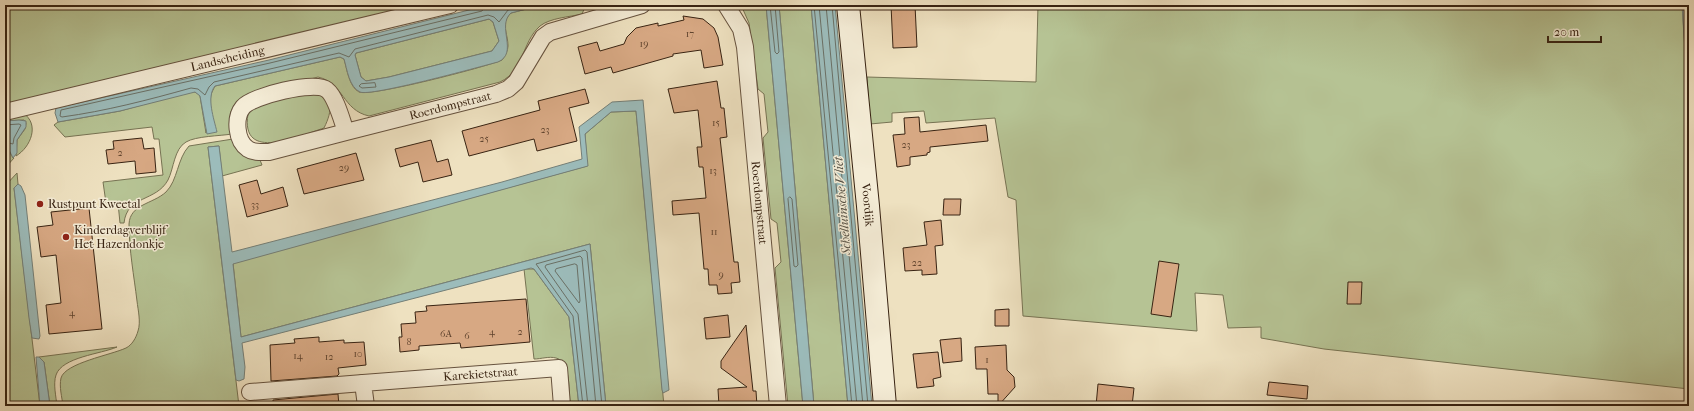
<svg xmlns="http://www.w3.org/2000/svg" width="1694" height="411" font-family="'IM FELL French Canon',serif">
  <rect width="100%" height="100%" fill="#eee1c0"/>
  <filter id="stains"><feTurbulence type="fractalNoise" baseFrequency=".005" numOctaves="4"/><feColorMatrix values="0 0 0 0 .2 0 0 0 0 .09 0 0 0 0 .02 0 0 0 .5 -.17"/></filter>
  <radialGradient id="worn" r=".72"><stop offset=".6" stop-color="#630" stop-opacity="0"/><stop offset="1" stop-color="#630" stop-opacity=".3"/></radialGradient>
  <path fill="#b6c394" stroke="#777353" d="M5,5h423l-423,103z
    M542,5h51l-8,2 -3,7c-13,3 -32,4 -42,12 -19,17 -15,44 -40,56l-131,34c-27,-6 -25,-33 -51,-39l-73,19c-16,9 -17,21 -13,38 -12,2 -36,2 -46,8 -12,7 -12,26 -18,38 -12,22 -41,15 -44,43h-4l-2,-20h-12l-3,-21 60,-7 -4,-36h-5l-2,-12 -87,10 -11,-12 4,-3 62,-11 72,-20 5,2 3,3 6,37 5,-39 4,-8 125,-29 4,2c3,10 5,28 15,33 11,5 127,-25 143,-32 3,-5 6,-9 6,-14 0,-13 -8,-23 3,-33z
    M741,5h25l37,401h-15l-13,-138 6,-6 -4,-39 -6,-4 -8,-81 5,-6 -4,-38 -6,-5 -9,-66z
    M779,5h32l37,401h-34z
    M1038,5h644l7,98v286l-365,-40 -63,-11v-11l-33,1 -5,-33 -28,-2 2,38 -174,-15 -7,-116 -8,-3 -13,-79 -69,5 -2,-12 -32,2v9l-22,2 -3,-47 169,5z
    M489,19l4,3 6,19 -7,10 -103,26 -23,4 -5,-4 -6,-22 1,-2z
    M310,93c24,3 23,17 14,35 -25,8 -84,35 -76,-14l11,-10z
    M636,111l28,295h-58l-16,-162 -349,93 -8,-74 354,-97 -2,-32 26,-22z
    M23,113c17,11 8,34 -7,43l1,-16 8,-11 1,-6 -2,-3 -19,1v-6z
    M233,139l17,19 10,2 2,5 -40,11 -3,-30 -11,1 31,259h-176c-1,-9 -4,-19 -2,-28 4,-15 50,-23 65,-30 6,-3 10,-10 12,-17 3,-9 0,-21 -1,-30 -3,-25 -8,-51 -8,-77 1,-20 24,-20 37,-32 12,-12 11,-33 23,-46z
    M5,142l8,16h1l-9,10z
    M17,173l1,11 -4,4 26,218h-35v-220z
    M524,269h10l35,48 10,89h-9c-1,-12 1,-45 -14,-48 -7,-2 -15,1 -22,1z
    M117,347c-16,7 -55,10 -61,28 -3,9 0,21 1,31h-7l-6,-44 -5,-5z"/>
  <path fill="#9cbcbb" stroke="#747f77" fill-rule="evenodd" d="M489,5h53l-31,8c-15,13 8,40 -13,49 -19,5 -128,35 -138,30 -11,-5 -13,-23 -16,-33l-4,-2 -125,29c-9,11 -1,33 2,46l-10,2 -7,-38 -5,-4 -75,19 -62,11 -3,-9 1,-5 213,-48zM489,19l4,3 6,19 -7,10 -103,26 -23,4 -5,-4 -6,-22 1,-2z
    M766,5h13l35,401h-11z
    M811,5h24l37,401h-24z
    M1682,5h7v98l-1,-5z
    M643,100l26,290 -6,3 -1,-3 -26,-279 -25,1 -26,22 3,32 -355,98 8,73 349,-93 16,162h-27l-10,-89 -35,-48 -3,-1 -289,75 3,24 -1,12 -5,2 -3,-1 -28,-233 11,-1 13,106 270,-70 80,-23 -3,-32 33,-25z
    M19,120l7,1v6l-9,13v13l-4,5 -8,-16v-21z
    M18,184l3,2 4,9 15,141 -1,3 -7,-1 -3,-20 -15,-130z
    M36,357h3l5,5 6,44h-10z"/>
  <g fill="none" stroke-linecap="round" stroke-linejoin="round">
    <path stroke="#6a7066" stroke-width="1" d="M486,5l-4,6 -212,52 -209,47 -1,6 2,1c44,-6 86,-17 129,-29l7,1 7,6 4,-8 5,-5 125,-29 10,4 6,-8 133,-34 6,2 5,5 9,-12 18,-5
      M770,5l5,47 2,2 2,-2 -4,-47
      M814,5l38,401
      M819,5l38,401
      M826,5l37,401
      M832,5l36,401
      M375,83l1,4 -14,1 -3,-2 2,-2z
      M5,125l14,-1 2,1 -7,13 -1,6 -8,-2
      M790,197l2,2 6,66 -2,2 -2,-1 -6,-67z
      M575,264l2,1 3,36 -1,2 -24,-32 1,-2z
      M583,406l-10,-90 -37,-52 49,-14 2,2 15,154
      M588,406l-10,-92 -33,-47 1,-2 34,-9 2,2 14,148"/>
  </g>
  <path fill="#d7a883" stroke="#382312" d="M891,5h24l2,42 -24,1z
    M683,16l20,3 11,9 4,9 5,28 -19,3 -3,-18 -28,4v2l-60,17 -2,-6 -26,7 -7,-27 19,-5 3,9 24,-7 3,-7 9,-9 22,-5v3l26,-6z
    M717,81l4,27h3l3,29 -7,1 14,124h4l2,20 -9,1 1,10 -14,1 -1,-9h-8l-1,-16h-4l-5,-56 -26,2 -1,-14 34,-3 -3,-31h-4l-2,-20h5l-4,-37 -24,3 -6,-24z
    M585,89l4,14 -20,5 8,33 -40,10 -3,-12 -65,17 -7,-25 78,-21 -2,-9z
    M919,117l1,15 66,-7 2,16 -58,6v5l-3,1v2l-17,2v8l-13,2 -4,-32 12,-1 -1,-16z
    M142,138l2,11 10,-1 2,24 -20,2 -1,-13 -27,3 -2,-14 8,-1 -1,-8z
    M431,140l6,22 11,-3 4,16 -29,7 -5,-20 -18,5 -5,-18z
    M356,153l8,27 -60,14 -7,-25z
    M257,180l4,14 22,-7 5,19 -41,11 -8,-32z
    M944,199h17l-1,16h-17z
    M89,208l13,121 -53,5 -3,-29 15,-2 -5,-48 -15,2 -4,-30 16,-2 -2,-13z
    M941,220l2,25 -8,1 2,28 -15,1v-5l-17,1 -2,-23 24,-3 -3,-23z
    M1159,261l20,3 -8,53 -20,-3z
    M1348,282h14l-1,22h-14z
    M526,299l4,43 -69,6 -1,-5 -41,3v4l-19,2 -1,-15h3l-1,-13 15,-1 -1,-11 12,-1 -1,-5z
    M1009,309v17h-14v-16z
    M728,315l2,22 -24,2 -2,-21z
    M746,325l7,66h3l1,15h-38l-1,-17 29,-2 -26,-19v-7z
    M319,337v5l25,-2v3l20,-1 2,23 -28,3 1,6 -2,2 -66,5 -1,-36 25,-2 -1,-4z
    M961,338l1,23 -19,2 -3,-23z
    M1006,345l1,25 7,7 1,10 -17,19v-12h-10l-1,-25h-11l-1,-22z
    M938,352l3,25 -8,2 1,7 -17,2 -4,-34z
    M1269,382l39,4 -1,13 -40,-4z
    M1098,384l36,4 -2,18h-36z
    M338,394l1,12h-33v-3l-33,2v-5z"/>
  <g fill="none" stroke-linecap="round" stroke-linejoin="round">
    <g stroke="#66523e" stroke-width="18">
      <g id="street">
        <path id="s1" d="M726,5l15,24 4,18 33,359"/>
        <path id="s2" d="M5,112l445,-107"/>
        <path id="s3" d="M346,132l-77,20c-7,0 -15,1 -21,-3 -12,-8 -14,-31 -5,-42 9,-11 72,-27 84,-17 9,7 15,31 19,42l150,-38 12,-5 8,-7 27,-45 7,-5 92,-27"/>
        <path d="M250,392l113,-9"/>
        <path id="s4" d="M366,406l-3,-23 196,-15 3,38"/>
      </g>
    </g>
    <g stroke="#382312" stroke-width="24">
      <g id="secondary">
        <path id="s5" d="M848,5l20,201 17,200"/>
      </g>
    </g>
    <use href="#street" stroke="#f4ecd6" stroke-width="16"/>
    <use href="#secondary" stroke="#f4ecd6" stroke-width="22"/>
  </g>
  <g fill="#8f2418" stroke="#f4ecd6" stroke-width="1.5">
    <circle cx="40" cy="204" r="4"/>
    <circle cx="66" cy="237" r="4"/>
  </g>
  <g text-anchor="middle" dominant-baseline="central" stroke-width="3" stroke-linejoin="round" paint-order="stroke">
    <g font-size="10" fill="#60442e">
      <text x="690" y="34">17</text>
      <text x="644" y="44">19</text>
      <text x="716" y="123">15</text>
      <text x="545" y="130">23</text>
      <text x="484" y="139">25</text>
      <text x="906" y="145">23</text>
      <text x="120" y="153">2</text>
      <text x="344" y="168">29</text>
      <text x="713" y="171">13</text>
      <text x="255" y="205">33</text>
      <text x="714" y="232">11</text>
      <text x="917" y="263">22</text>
      <text x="721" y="275">9</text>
      <text x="72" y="313">4</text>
      <text x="492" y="332">4</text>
      <text x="520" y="332">2</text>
      <text x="446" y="334">6A</text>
      <text x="467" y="336">6</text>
      <text x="409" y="342">8</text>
      <text x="358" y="354">10</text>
      <text x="298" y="356">14</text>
      <text x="329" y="357">12</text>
      <text x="987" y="360">1</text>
    </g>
    <g font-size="12" fill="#382312" stroke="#f4ecd6">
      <text stroke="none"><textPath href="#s2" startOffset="229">Landscheiding</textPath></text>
      <text stroke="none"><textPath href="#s3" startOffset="390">Roerdompstraat</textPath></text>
      <text stroke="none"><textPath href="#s1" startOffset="203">Roerdompstraat</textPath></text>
      <text stroke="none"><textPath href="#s5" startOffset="201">Voordijk</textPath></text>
      <text stroke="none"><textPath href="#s4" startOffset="141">Karekietstraat</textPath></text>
    </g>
    <g font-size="12" fill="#382312" stroke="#f4ecd6" text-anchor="start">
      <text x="48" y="204">Rustpunt Kweetal</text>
      <text x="74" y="230">Kinderdagverblijf<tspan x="74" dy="14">Het Hazendonkje</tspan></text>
    </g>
    <g font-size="13" font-style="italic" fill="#565145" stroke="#f4ecd6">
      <text transform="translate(842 206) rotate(-95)">Schelluinsche Vliet</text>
    </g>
  </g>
  <rect width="1694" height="411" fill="none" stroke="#eee1c0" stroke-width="20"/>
  <rect x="6" y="6" width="1682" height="399" fill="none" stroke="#382312" stroke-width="2"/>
  <rect x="10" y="10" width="1674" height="391" fill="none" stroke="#382312"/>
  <path d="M1548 36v6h53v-6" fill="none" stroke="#382312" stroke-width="2"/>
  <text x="1554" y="36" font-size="12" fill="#382312" stroke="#f4ecd6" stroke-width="3" paint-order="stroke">20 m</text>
  <rect width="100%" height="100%" filter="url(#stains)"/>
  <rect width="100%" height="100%" fill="url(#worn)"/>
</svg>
